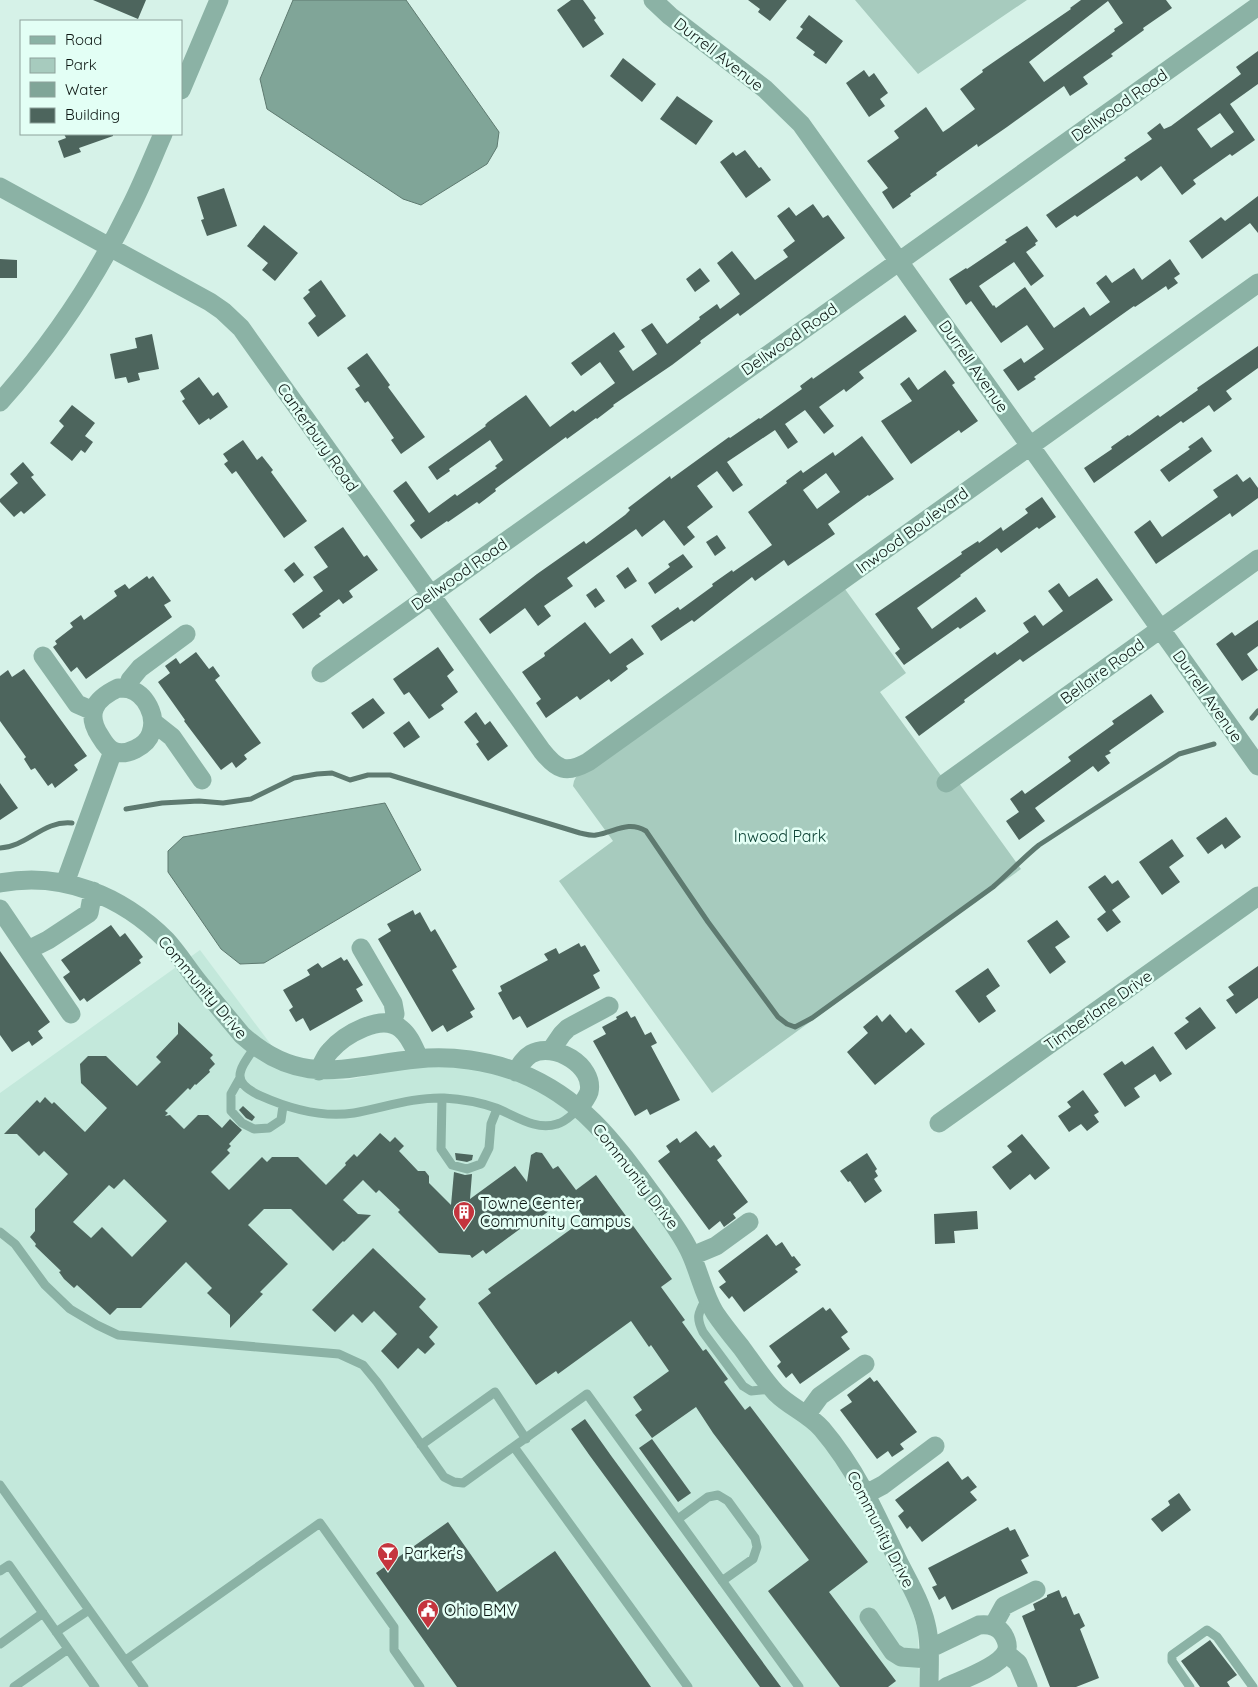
<svg xmlns="http://www.w3.org/2000/svg" width="1258" height="1687" font-family="Quicksand,sans-serif">
  <rect width="100%" height="100%" fill="#d6f2e8"/>
  <path fill="#c3e8db" d="M200,950l93,124 12,3 41,3 73,-14h54l63,21 60,46 82,110 7,14 166,224 60,126 7,24 1,56h-919v-594z"/>
  <path fill="#a7cbbe" d="M855,0h172l-109,74z
    M842,585l64,88 -26,19 62,85 9,-5 70,97 -309,224 -153,-212 54,-40 -40,-55 1,-5 2,-4z"/>
  <path fill="#80a598" stroke="#5e7a70" d="M293,0h113l93,132 -2,15 -10,17 -66,41 -18,-6 -136,-90 -7,-30z
    M385,803l36,67 -157,93 -24,1 -19,-15 -53,-77v-21l15,-14z"/>
  <g fill="none" stroke-linecap="round" stroke-linejoin="round">
    <path stroke="#5e7a70" stroke-width="5" d="M1252,718l6,-7
      M126,809l36,-6 37,-2 24,2 28,-4 43,-21 23,-4 15,-1 18,7 18,-5h22l190,58c5,1 11,3 16,2 19,-3 32,-15 50,-4l62,91 70,95 9,7 8,3 17,-9 181,-131c16,-14 30,-29 46,-42l140,-91 35,-10
      M0,848c27,-1 43,-28 72,-25"/>
  </g>
  <path fill="#4d655d" fill-rule="evenodd" d="M93,0h53l-8,19z
    M571,0h12l13,18 -2,2 10,14 -21,14 -26,-38z
    M748,0h39l-17,21 -12,-9 2,-3z
    M1081,0h85l6,8 -29,20 1,2 -33,24 2,2 -30,21 5,7 -18,12 -6,-10 -57,41 -29,20 -1,-3 -41,29 1,2 -27,19 1,2 -18,13 -11,-17 6,-4 -21,-27 32,-23 -5,-7 32,-24 17,25 6,-4 26,-19 -15,-20 23,-17 -1,-2 89,-61 -1,-1zM1108,1l15,22 -9,6 1,2 -71,51 -15,-20z
    M809,15l34,26 -17,23 -13,-9 2,-3 -19,-14 7,-9 -3,-2z
    M1258,51v33l-28,20 25,36 -23,16 -2,-2 -37,26 3,4 -14,11 -21,-29 -20,15 -4,-5 -60,41 -2,-2 -19,13 -10,-13 80,-55 -2,-2 28,-19 -5,-6 13,-10 4,6 7,-3 70,-52 -5,-7zM1220,113l14,19 -23,16 -14,-19z
    M623,58l33,26 -14,18 -32,-26z
    M864,70l5,7 5,-4 14,20 -8,6 5,7 -16,11 -23,-34z
    M677,96l36,25 -17,24 -36,-26z
    M64,134h49v2l-34,12 2,4 -17,6 -6,-17 8,-3z
    M745,150l14,18 2,-1 10,13 -25,18 -26,-36 13,-10 3,4z
    M224,188l13,38 -30,10 -6,-16 3,-1 -7,-22z
    M1258,196v37l-8,-10 -48,36 -13,-18 32,-24 4,4z
    M813,204l10,14 5,-3 17,23 -105,78 -2,-3 -38,28 1,2 -29,22 -59,40 1,1 -17,13 -1,-1 -29,21 -1,-2 -71,52 1,2 -17,13 -2,-2 -29,20 -1,-1 -26,18 -11,-14 5,-4 -22,-30 13,-10 23,32 26,-19 2,2 40,-28 -2,-2 8,-6 -13,-20 -41,29 1,2 -13,9 -9,-13 58,-41 -1,-1 3,-3 38,-27 24,32 23,-17 2,2 40,-29 -15,-21 -19,14 -10,-13 43,-31 11,15 -6,4 14,20 24,-17 -16,-24 11,-7 15,21 33,-25 -1,-2 18,-13 3,5 20,-15 -23,-31 15,-12 23,29 33,-23 -5,-7 12,-9 -18,-25 12,-9 7,9z
    M264,225l34,28 -23,28 -13,-11 6,-7 -21,-17z
    M1027,226l11,15 -3,2 1,2 -10,7 18,24 -13,10 -17,-24 -35,24 14,20 1,-1 2,3 29,-21 29,41 30,-21 6,9 20,-14 -14,-19 10,-8 6,8 22,-15 8,12 28,-21 10,15 -6,4 4,5 -10,7 -2,-4 -31,21 -1,-1 -100,71 2,2 -18,12 -15,-21 18,-12 3,5 20,-14 -17,-24 -26,18 -30,-42 -5,4 -17,-26 17,-11 1,1 40,-27 -2,-2z
    M0,259l17,1v18h-17z
    M700,268l10,13 -15,11 -9,-13z
    M321,280l25,36 -28,21 -10,-14 8,-7 -13,-18 7,-6 -2,-2z
    M905,315l12,16 -58,41 5,6 -18,14 -2,-3 -25,18 15,19 -10,8 -19,-24 -20,14 13,18 -10,7 -13,-19 -48,32 16,23 -10,7 -16,-21 -20,15 16,21 -26,20 8,10 -11,9 -20,-26 -22,17 -6,-8 -69,49 6,8 -29,20 7,10 -13,10 -13,-18 -35,26 -11,-15 58,-45 47,-33 2,3 39,-29 5,-5 -2,-2 42,-32 1,3 58,-42 1,1 29,-20 1,1 42,-30 -2,-3 12,-9 1,2z
    M152,334l7,35 -21,4 2,7 -12,3 -2,-6 -11,2 -5,-25 27,-6 -2,-10z
    M1258,346v22l-32,23 6,8 -18,13 -5,-7 -26,18 -2,-2 -87,62 -10,-15 28,-19 -1,-2 17,-12 1,1 29,-21 2,2 38,-27 -1,-2z
    M367,353l23,32 -2,2 37,50 -24,17 -10,-14 3,-2 -26,-37 -3,2 -10,-14 5,-3 -13,-18z
    M945,370l10,13 -3,2 26,36 -17,12 -2,-3 -48,34 -30,-43 31,-20 -12,-17 9,-7 9,13z
    M199,377l14,19 5,-4 10,15 -18,13 -1,-2 -10,7 -17,-24 3,-2 -5,-8z
    M72,405l23,18 -10,13 8,6 -8,11 -4,-3 -9,11 -22,-18 14,-17 -5,-5z
    M862,436l32,43 -25,17 -1,-1 -40,29 7,10 -47,32 -4,-6 -29,21 -3,-4 -58,45 -2,-2 -31,21 -10,-15 27,-19 2,3 33,-24 -1,-2 20,-14 1,2 39,-27 -24,-33 39,-29 -1,-2 15,-11 2,3 30,-21 2,4zM826,473l14,19 -23,17 -14,-19z
    M1202,437l10,14 -43,31 -9,-12 30,-21 -2,-2z
    M243,440l14,20 5,-4 11,14 -2,2 36,49 -23,17 -48,-67 -4,3 -8,-10 4,-3 -5,-7z
    M23,462l11,13 -3,2 15,18 -22,19 -3,-3 -7,6 -14,-15v-3l18,-16 -8,-9z
    M1237,474l6,8 7,-5 8,11v10l-26,19 -2,-4 -74,51 -22,-32 16,-12 12,17 56,-40 -5,-7z
    M1042,497l14,20 -17,12 -2,-2 -36,26 -4,-5 -37,27 1,1 -44,32 15,21 44,-32 10,14 -26,18 -2,-2 -54,38 -9,-12 5,-4 -25,-35 87,-60 -1,-2 17,-11 1,2 22,-16 2,4 25,-18 -3,-4z
    M343,527l21,30 3,-2 11,15 -29,21 4,6 -10,7 -4,-5 -20,15 2,2 -18,13 -11,-15 31,-23 -10,-14 15,-10 -14,-20z
    M717,535l9,13 -11,8 -9,-14z
    M683,554l10,13 -38,27 -7,-11 22,-16 -2,-3z
    M294,562l10,13 -10,8 -10,-13z
    M628,567l9,14 -12,8 -9,-13z
    M147,576l2,3 4,-3 18,25 -7,4 8,12 -86,62 -9,-12 -6,5 -18,-25 4,-3 -2,-3 18,-14 -3,-4 11,-8 3,5 33,-24 -3,-5 11,-7 4,5z
    M1097,578l16,22 -90,62 -3,-3 -56,41 1,2 -46,34 -14,-19 90,-65 2,3 32,-23 -6,-9 12,-8 8,11 20,-15 -15,-20 11,-8 10,14z
    M596,588l9,13 -10,7 -9,-13z
    M1258,620v26l-11,8 11,16 -16,11 -26,-37 16,-12 3,4z
    M585,622l25,32 22,-16 12,16 -18,12 2,3 -17,13 -2,-3 -29,21 -3,-4 -31,22 -10,-15 5,-4 -19,-27 23,-16 -1,-3z
    M438,647l16,23 -7,6 11,16 -17,13 3,4 -15,10 -20,-27 -5,3 -11,-16z
    M196,652l13,17 4,-3 7,10 -5,4 46,63 -17,12 3,4 -11,9 -4,-6 -11,8 -37,-49 1,-1 -27,-38 12,-9 -5,-7 11,-8 4,6z
    M24,669l63,87 -13,9 4,5 -23,18 -3,-5 -4,3 -13,-18 -4,2 -7,-11 2,-2 -26,-36v-45l8,-6 4,7z
    M1151,694l13,18 -55,39 2,2 -6,3 5,7 -12,9 -5,-6 -58,42 10,13 -26,19 -13,-19 13,-9 -9,-13 12,-9 3,4 46,-33 -3,-4 46,-33 -2,-3z
    M373,698l12,15 -22,16 -12,-16z
    M476,712l9,13 5,-4 18,25 -20,15 -12,-17 3,-2 -15,-20z
    M409,721l11,16 -16,11 -11,-15z
    M0,783l18,25 -18,12z
    M1226,817l15,20 -16,12 -3,-5 -14,10 -12,-16z
    M1172,839l12,17 -15,11 11,15 -18,13 -23,-33z
    M1105,875l7,9 6,-4 12,17 -18,13 9,12 -14,10 -10,-13 9,-7 -18,-25z
    M413,910l2,5 5,-3 11,20 4,-3 22,38 -5,3 23,39 -5,3 3,5 -26,15 -4,-7 -11,7 -54,-93 13,-8 -4,-7z
    M1057,920l13,17 -15,10 11,15 -16,12 -23,-33z
    M111,925l9,12 5,-4 18,24 -4,3 2,3 -54,39 -3,-4 -4,3 -17,-24 7,-5 -9,-12z
    M579,943l2,4 4,-2 15,26 -7,4 7,13 -73,40 -7,-12 -7,4 -15,-27 4,-2 -2,-5 48,-26 -4,-6 12,-6 3,6z
    M0,951l50,71 -12,9 5,7 -11,8 -3,-5 -17,11 -12,-17z
    M341,957l3,4 3,-2 16,26 -7,4 7,12 -53,30 -7,-13 -7,4 -7,-12 4,-3 -10,-17 27,-15 -3,-5 11,-7 4,5z
    M1258,966v32l-22,16 -10,-14 8,-5 -6,-8z
    M988,968l12,18 -14,10 10,15 -17,12 -24,-32z
    M1200,1007l16,21 -30,22 -12,-17 15,-11 -4,-4z
    M627,1011l4,7 4,-2 10,19 6,-3 6,11 -6,3 29,54 -30,15 -3,-6 -12,7 -42,-75 13,-7 -4,-7 15,-8 -1,-2z
    M890,1014l16,19 5,-5 14,16 -50,41 -28,-33 21,-19 -5,-6 14,-12 5,7z
    M178,1022l35,33 -3,3 5,6 -6,6 1,2 -14,13 -1,-1 -5,6 -2,-2 -23,23 3,2 -3,3 5,-1 14,14 14,-14h10l14,13 8,-9 12,11 -13,14 2,2 -4,4 3,3 -19,19 18,18 33,-33 5,5 5,-5h26l28,28 20,-20 -1,-2 9,-9 3,3 23,-24 10,9 5,-5 9,9 -5,5 19,20h7l4,5v7l22,22 3,-33 11,3 7,-1 -2,25 45,-33 12,16 4,-27 5,-3 6,1 11,16 5,-3 18,24 20,-15 76,104 -11,8 24,33 -3,2 21,29 3,-2 22,30 -4,3 21,28 5,-4 118,156 -39,30 67,89 -8,6h-48l-72,-96 41,-31 -96,-127 -17,-26 -44,31 -17,-23 7,-5 -9,-13 36,-26 -18,-26 -2,2 -18,-26 -73,53 -2,-3 -20,14 -58,-82 13,-10 -3,-4 97,-70 -16,-23 -43,32 -2,-2 -38,28 -3,-4 -11,8 -2,-3 -31,-2 -41,-41 2,-2 -21,-20 -3,3 -13,-13 -20,20 15,14 13,1 -27,27 -1,-1 -10,10 -42,-42h-27l-16,16 40,39 -28,28 3,2 -33,34v-13l-23,-22 5,-5 -26,-26 -45,46h-24l-7,7 -33,-30 -3,3 -10,-9 -5,-7 2,-1 -26,-25 1,-2 -6,-7 5,-6v-22l33,-35 -24,-23 -5,5 -22,-22h-13l33,-34 3,3 5,-6 7,7 2,-2 31,30 22,-24 -26,-25 -1,-19 8,-8h18l31,30 24,-24 -5,-5 22,-23zM124,1179l43,42 -35,36 -30,-30 -11,11 -18,-16 36,-37 5,4z
    M1153,1046l19,28 -12,8 -5,-8 -21,14 6,9 -15,10 -22,-33 19,-13 3,4z
    M1083,1090l16,22 -5,3 5,7 -12,9 -6,-7 -12,8 -11,-16 13,-9 -4,-5z
    M243,1106l12,11 -3,4 -6,-3 -7,-8z
    M696,1131l14,17 4,-3 8,11 -5,4 31,42 -15,12 3,4 -12,9 -4,-6 -11,9 -51,-69 12,-9 -4,-6 11,-8 3,5z
    M1022,1134l28,34 -15,12 -5,-6 -20,16 -18,-23 20,-15 -5,-6z
    M455,1153l18,2 -1,5 -5,2 -11,-2z
    M867,1153l10,16 -2,2 3,5 -4,3 8,12 -17,12 -15,-22 -2,1 -8,-11z
    M977,1211l1,18 -24,2 1,12 -20,1 -1,-30z
    M767,1234l9,12 6,-4 10,15 2,-1 7,9 -6,4 3,3 -54,40 -12,-16 -3,3 -10,-12 7,-5 -8,-11z
    M373,1248l53,51 -7,8 19,20 -9,10 6,7 -10,10 -7,-6 -20,21 -17,-18 16,-17 -23,-23 -12,12 -9,-9 -18,18 -23,-22z
    M823,1307l3,4 4,-3 18,24 -7,5 9,12 -50,35 -8,-11 -6,5 -9,-12 4,-4 -12,-16z
    M870,1377l4,5 3,-2 40,52 -17,12 4,5 -12,8 -4,-6 -11,8 -37,-49 12,-8 -5,-7z
    M585,1419l27,38 169,230h-21l-170,-231 -19,-27z
    M652,1439l39,54 -13,9 -39,-54z
    M948,1461l14,19 6,-4 9,11 -7,5 7,8 -55,42 -12,-16 -3,3 -9,-13 6,-5 -9,-11z
    M1179,1493l12,17 -29,22 -11,-13 19,-14 -2,-4z
    M448,1522l49,70 58,-41 96,136h-194l-81,-114z
    M1008,1527l2,4 5,-2 14,27 -8,4 7,13 -76,37 -7,-14 -6,4 -7,-13 5,-2 -9,-17z
    M1059,1590l3,8 4,-2 8,19 5,-2 6,13 -5,3 19,49 -23,9h-26l-28,-71 13,-6 -2,-6 14,-7v-2z
    M1210,1640l27,35 -10,7 3,5h-30l-19,-26z"/>
  <g fill="none" stroke-linecap="round" stroke-linejoin="round">
    <path stroke="#8bb2a5" stroke-width="9" d="M255,1047c-16,23 -26,35 6,49 29,13 60,22 93,17 29,-5 59,-16 90,-15 18,1 35,4 52,10 20,8 40,23 61,16 9,-2 15,-10 22,-15
      M240,1078l-9,16v17l11,12 12,6 15,-1 12,-8 2,-14
      M442,1098l-1,51 11,16 15,4 14,-5 8,-16 2,-24 6,-15
      M0,1232l15,12 30,41 25,24 27,16 21,10 221,19 24,11 14,17 67,95 10,5 9,1 124,-89 212,293
      M707,1297c-8,15 -12,19 -4,35l40,54 8,5 22,-2
      M421,1445l74,-53 31,47
      M514,1447l174,240
      M0,1485l144,202
      M678,1519l30,-22 10,-2 10,6 27,37 2,9 -4,12 -31,22
      M0,1571l9,-6 86,122
      M56,1632l33,-22
      M0,1644l43,-31
      M126,1660l194,-137 74,104v23l26,37
      M14,1687l54,-38
      M1190,1687l-18,-26v-6l35,-25 10,7 36,50"/>
    <path stroke="#8bb2a5" stroke-width="19" d="M653,0l17,16 95,73 36,35 457,642
      M181,90l38,-90
      M0,187l210,115 13,9 18,17 301,423c15,19 24,23 46,11l670,-479
      M0,402c52,-58 95,-122 129,-192 13,-25 23,-51 34,-76
      M43,656l34,48 16,7
      M321,673l937,-667
      M118,688c3,0 8,0 11,1 17,5 28,27 22,44 -4,13 -25,24 -38,18 -6,-3 -10,-10 -13,-15 -15,-23 -5,-37 18,-48z
      M129,688l1,-8 10,-12 46,-34
      M153,722l19,15 30,43
      M946,783l312,-224
      M0,883c62,-12 122,13 166,57 11,12 20,26 30,39 15,19 31,38 46,56 60,54 105,31 175,24 34,-4 72,2 103,14 64,26 95,71 134,124 12,17 26,34 35,53 10,20 14,44 26,63 8,12 17,23 26,34 11,15 22,32 35,46 14,14 33,21 46,36 34,40 54,85 76,132 10,20 23,41 28,63 5,20 3,42 3,63
      M65,883l48,-132
      M0,909l71,105
      M361,948l32,55 2,11 -3,9
      M28,950l20,-10 41,-27 4,-22
      M551,1050l11,-16 6,-6 41,-22
      M319,1071c3,-7 6,-15 11,-20 14,-16 52,-39 71,-22 9,7 13,19 18,29
      M516,1072c4,-7 8,-14 15,-18 23,-13 64,12 58,38 -2,6 -7,11 -10,17
      M939,1123l319,-227
      M692,1256l24,-10 33,-24
      M806,1415l14,-19 45,-32
      M866,1494l17,-9 52,-39
      M869,1617l24,35 8,5 28,2
      M993,1626l11,-20 32,-16
      M929,1649l50,-24c9,-1 18,0 24,9 3,5 6,12 3,18 -7,15 -45,28 -60,35
      M1006,1653l12,10 10,24"/>
  </g>
  <defs>
    <g id="building-pin" transform="scale(1.125)"><path d="M0 17L-7.5 6A9.5 9.5 0 1 1 7.5 6Z" fill="#c5353e" stroke="#e3fff5"/><path d="M-4-6H4V6H1V3H-1V6H-4ZM-2.5-4.3h1.7v1.8h-1.7ZM.8-4.3h1.7v1.8H.8ZM-2.5-1h1.7V.8h-1.7ZM.8-1h1.7V.8H.8Z" fill="#fff"/></g>
    <g id="bar-pin" transform="scale(1.125)"><path d="M0 17L-7.5 6A9.5 9.5 0 1 1 7.5 6Z" fill="#c5353e" stroke="#e3fff5"/><path d="M-6-5H6L.8 .8V4.5H3.5V6h-7V4.5H-.8V.8Z" fill="#fff"/></g>
    <g id="civic-pin" transform="scale(1.125)"><path d="M0 17L-7.5 6A9.5 9.5 0 1 1 7.5 6Z" fill="#c5353e" stroke="#e3fff5"/><path d="M-.6-6.5H3V-4.5H.6V-3L4-1V1h2V6H-6V1h2V-1L-.6-3ZM-1.2 2.5V6h2.4V2.5Z" fill="#fff"/></g>
  </defs>
  <g fill-rule="evenodd">
    <use href="#building-pin" x="464" y="1212"/>
    <use href="#bar-pin" x="388" y="1553"/>
    <use href="#civic-pin" x="428" y="1610"/>
  </g>
  <g text-anchor="middle" dominant-baseline="central" stroke-width="5" stroke-linejoin="round" paint-order="stroke">
    <g font-size="16" fill="#0d1713" stroke="#e3fff5">
      <text transform="translate(719 54) rotate(38)">Durrell Avenue</text>
      <text transform="translate(1119 105) rotate(-35)">Dellwood Road</text>
      <text transform="translate(789 339) rotate(-35)">Dellwood Road</text>
      <text transform="translate(974 366) rotate(55)">Durrell Avenue</text>
      <text transform="translate(318 437) rotate(55)">Canterbury Road</text>
      <text transform="translate(912 530) rotate(-36)">Inwood Boulevard</text>
      <text transform="translate(459 574) rotate(-35)">Dellwood Road</text>
      <text transform="translate(1102 671) rotate(-36)">Bellaire Road</text>
      <text transform="translate(1208 696) rotate(55)">Durrell Avenue</text>
      <text transform="translate(203 987) rotate(50)">Community Drive</text>
      <text transform="translate(1098 1010) rotate(-35)">Timberlane Drive</text>
      <text transform="translate(636 1176) rotate(52)">Community Drive</text>
      <text transform="translate(881 1529) rotate(63)">Community Drive</text>
    </g>
    <g font-size="16" fill="#0f4537" stroke="#e3fff5">
      <text x="780" y="836">Inwood Park</text>
    </g>
    <g font-size="16" fill="#0d1713" stroke="#e3fff5" text-anchor="start">
      <text x="480" y="1203">Towne Center<tspan x="480" dy="18">Community Campus</tspan></text>
      <text x="404" y="1553">Parker's</text>
      <text x="444" y="1610">Ohio BMV</text>
    </g>
  </g>
  <rect x="20" y="20" width="162" height="115" fill="#e3fff5" stroke="#8da29b"/>
  <rect x="30" y="36" width="25" height="8" fill="#8bb2a5" stroke="#8da29b"/>
  <text x="65" y="45" font-size="15" fill="#0d1713">Road</text>
  <rect x="30" y="58" width="25" height="15" fill="#a7cbbe" stroke="#8da29b"/>
  <text x="65" y="70" font-size="15" fill="#0d1713">Park</text>
  <rect x="30" y="82" width="25" height="15" fill="#80a598" stroke="#8da29b"/>
  <text x="65" y="95" font-size="15" fill="#0d1713">Water</text>
  <rect x="30" y="108" width="25" height="15" fill="#4d655d" stroke="#8da29b"/>
  <text x="65" y="120" font-size="15" fill="#0d1713">Building</text>
</svg>
